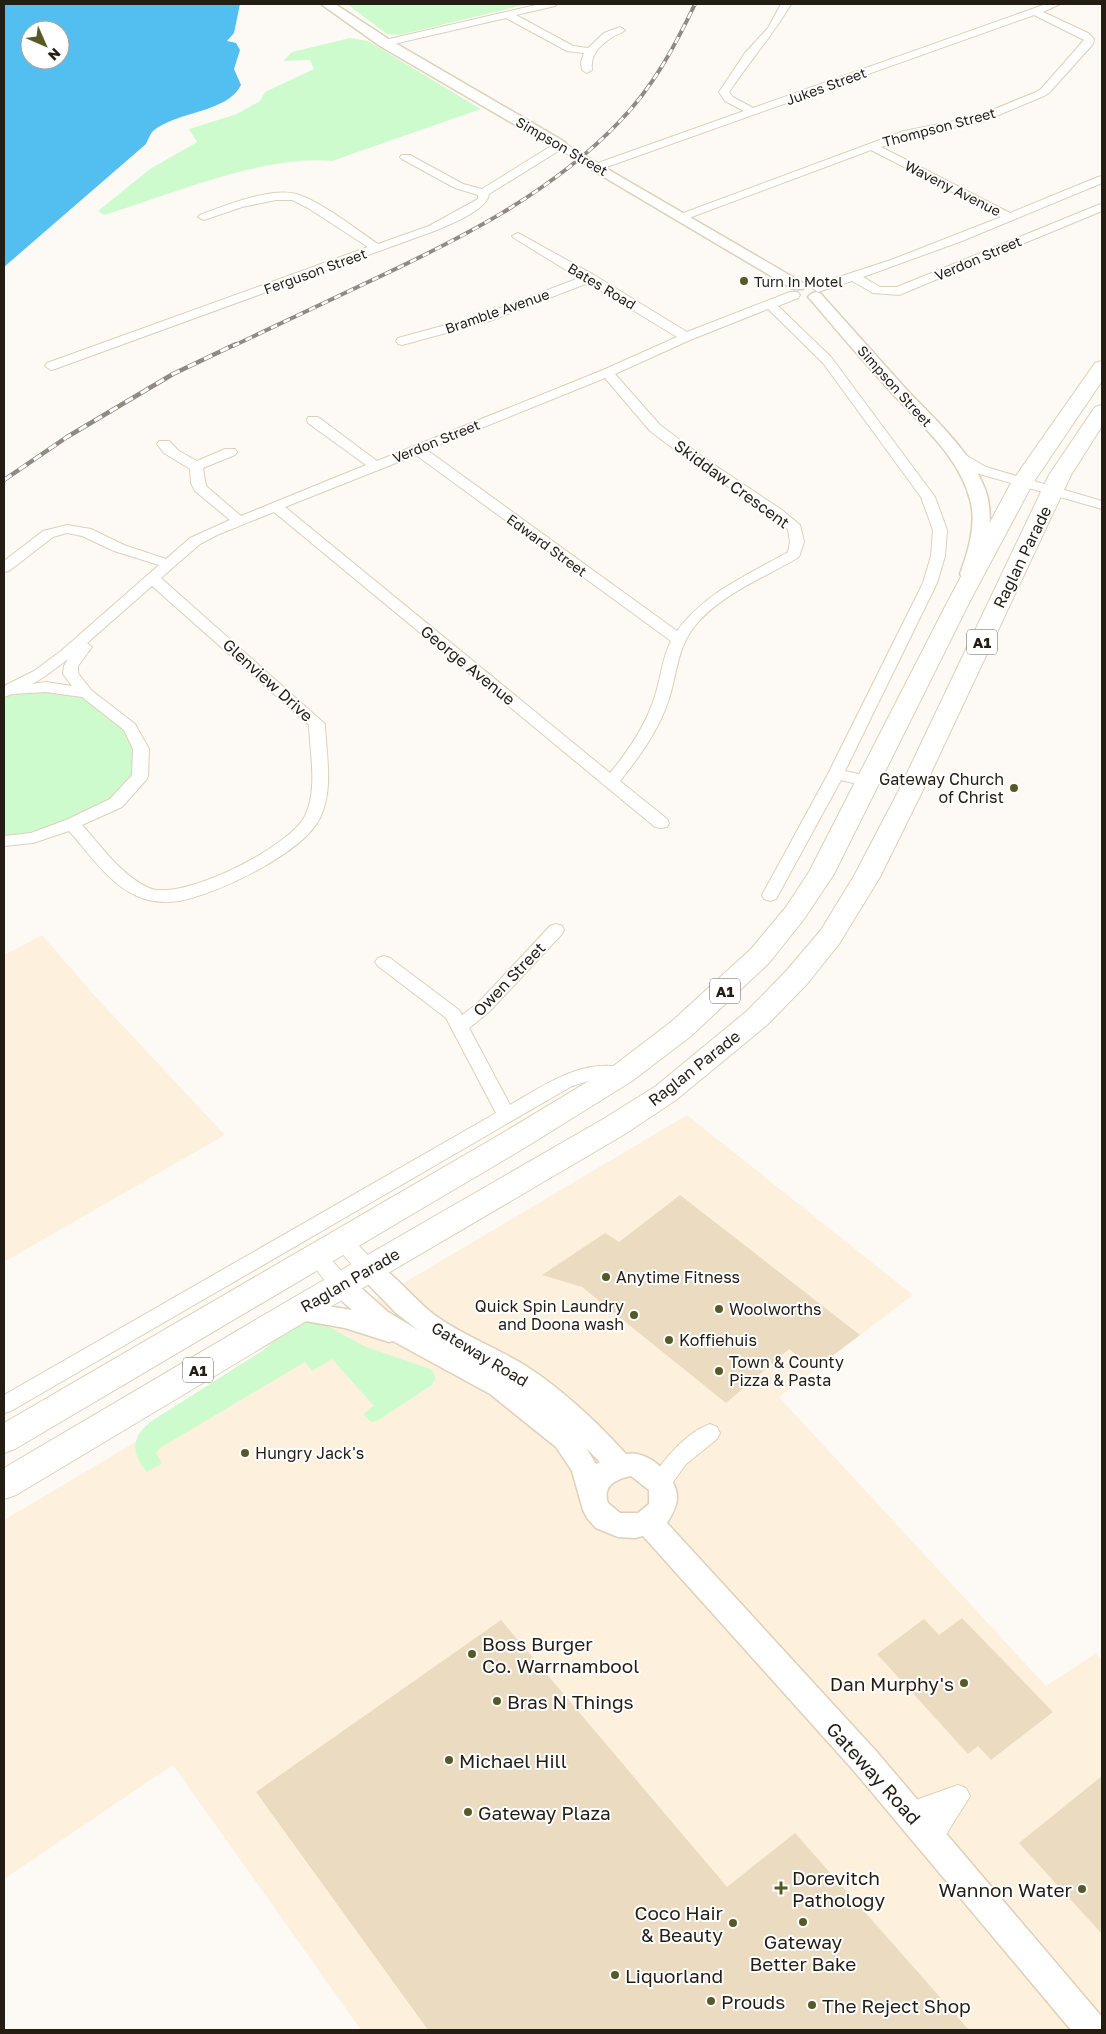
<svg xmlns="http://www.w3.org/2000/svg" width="1106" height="2034" font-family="'Golos Text',sans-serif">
  <rect width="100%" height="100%" fill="#fdfaf5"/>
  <path fill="#fdf1dd" d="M42,935l53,61 130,139 -221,127v-307z
    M687,1115l226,180 -134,102 267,289 50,-33 6,6v371h-741l-188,-265 -169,114v-359z"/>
  <path fill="#cefbcd" d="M347,4h181l-128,31 -13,-1z
    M350,38l18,3 113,68 -149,52c-66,-7 -163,34 -228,54l-6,-4 52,-42 47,-27 -8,-13 48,-15 23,-13 5,-9 49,-23 -4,-9 -27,1 9,-9z
    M27,687l48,3 55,37 10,49 -24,27 -105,38h-7v-148z
    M320,1322l44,24 66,23c6,6 7,9 2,16l-55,36 -6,1 -8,-8 11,-8 -42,-47 -20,12 -7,-9 -145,86 -4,5 6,10 -15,9c-16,-18 -16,-34 3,-50l112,-71 19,-16 22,-12z"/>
  <path fill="#53bef0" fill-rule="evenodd" d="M4,4h236l-6,29 -7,8 9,2 4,7 -6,19 7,16c-14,28 -64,26 -88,46 -3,3 -5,9 -7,13l-142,123zM30,30h30v30h-30z"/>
  <path fill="#ebdbc1" d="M680,1195l180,140 -45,34 -26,-20 -63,54 -144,-116 -40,-12 63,-42 14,9z
    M962,1618l91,94 -62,48 -13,-14 -10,8 -91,-100 47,-35 15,16z
    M501,1620l226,267 68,-54 174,197h-541l-172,-238z
    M1102,1776v158l-83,-91z"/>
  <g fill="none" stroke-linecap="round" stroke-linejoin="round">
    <g stroke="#dfd0b7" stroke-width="2">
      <path id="minor" d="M540,4h17l-2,2 -39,9 57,31 15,2 16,-15 16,-6 5,3c-4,4 -9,4 -14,8 -12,8 -21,17 -19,32l-5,3 -5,-3 -1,-8 3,-9 -17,-2 -61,-33 -121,28 -5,-3 5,-3z
        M781,4h10c-18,31 -42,58 -62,88l4,5 20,11 293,-104h14l-17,8 45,21 6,6 -1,5 -44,49 -5,3 -62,26 -71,14 -30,11 129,66 88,-36 4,-1v7l-140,58 -99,36 17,10h17l201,-82 4,-1v7l-203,84 -26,-2 -21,-12 -34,11 -6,-4 2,-3 77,-25 110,-43 -130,-67 -185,69h-8l-2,-2 2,-2 226,-84 71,-14 61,-25 5,-3 43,-49 -50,-25 -433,154h-8l-33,-19 -71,44c-2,16 -38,30 -52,36l-382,139 -4,1 -6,-4 2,-3 321,-116 -60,-39 -16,-8h-16l-34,7 -38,13 -6,-3 2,-2c24,-9 71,-28 96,-21 23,6 61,36 82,50l51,-18 49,-27v-4l-23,-7 -53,-29 -2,-2 2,-2h8l53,29 19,5 74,-46h8l34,20 146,-52 -19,-10 -6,-9 26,-39 23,-25z
        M518,233l76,42 93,57 103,-40h8l2,3 -2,3 -20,8 53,51 104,140 12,33 -2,26 -8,27 -92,188 30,7 2,4 -2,4 -6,1 -28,-7 -65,119 -6,2 -6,-2 -2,-4 66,-121 95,-191 8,-27 2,-26 -12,-33 -98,-134 -55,-54 -78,31 -75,34 45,51 44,33 78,52 18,15 4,17 -5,15c-35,21 -79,37 -105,70 -17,22 -17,47 -25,72 -10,31 -29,57 -49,82l47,38 2,4 -2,4 -6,1 -6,-1 -381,-315 -57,23 -17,9 -39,34 164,146c1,30 9,65 -5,94 -18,36 -103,76 -141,83 -14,2 -29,1 -42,-5 -28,-12 -48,-43 -68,-65l-36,12 -29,3v-10l27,-3 35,-13 44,-21 22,-24 1,-26 -9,-19 -42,-33 -36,-5 -34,2 -8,3v-11l30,-15 27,-20 98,-86 -45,-14 -32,-15 -15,-3 -14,4 -44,34 -5,1v-11l39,-30 24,-6 24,4 33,16 42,14 24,-21 40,-18 -35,-29 -4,-8 -1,-14 -26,-16 -7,-9 2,-3h10l10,10 18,10 28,-12h10l2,3 -2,3 -32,13 3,18 35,30 125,-51 -58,-42 -1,-3 1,-3h10l59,44 226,-91 74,-33 -89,-54 -98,38 -88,24 -4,-1 -2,-3 2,-3 84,-23 97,-37 -65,-40 -2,-2zM605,378l45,53 44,33 78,52 16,13 2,13 -2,10c-40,23 -84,41 -111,79l-250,-181zM416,455l255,186c-9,17 -10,37 -16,55 -9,29 -26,54 -45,77l-325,-266zM152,586l157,139c1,30 9,63 -4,91 -15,31 -124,86 -156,72 -27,-12 -47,-41 -67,-63l40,-18 24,-27 2,-4 1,-27 -14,-25 -44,-34 -13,-17v-7l14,-19 -5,-4zM68,659l-4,7 -1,8 9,12 -26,-4 -14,2 12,-7z
        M955,449l31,18 116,34v8l-126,-36c-10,-6 -20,-10 -28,-20l2,-3z
        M556,924l6,2 2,4 -2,4 -73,78 -20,16 41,77c36,-21 75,-49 118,-36l3,5 -3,5 -6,2 -27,-2 -23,7 -561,325 -7,2v-18l492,-282 -50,-95 -68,-52 -3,-4 3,-4 6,-2 6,2 69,52 3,5 15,-11 73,-78z
        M343,1233l7,3 27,29 3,5 -3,5c-17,6 -30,-17 -41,-29l-3,-5 3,-5z
        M317,1248l7,3 25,29 3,6 -3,6c-17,5 -29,-19 -39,-31l-3,-5 3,-5z
        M710,1424l7,3 3,6 -3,6 -31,25 -18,25 -7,3 -7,-3 -4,-6c11,-22 37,-51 60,-59z
        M958,1785l8,3 4,8 -31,50 -8,4 -8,-4 -4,-8 12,-21 -21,7 -8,-3 -4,-8 4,-8z"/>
    </g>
    <g stroke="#dfd0b7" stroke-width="3">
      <path id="tertiary" d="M321,4h14l55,36 175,102 2,3 -2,3h-10l-175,-102z
        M597,163l206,120 3,3 -3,3h-10l-201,-119 -2,-3 2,-3z
        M816,292l5,2c28,31 56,63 84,94 28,30 65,62 80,101 9,24 5,67 -10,89l-6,1 -6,-1 -3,-4c8,-22 16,-47 11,-71 -10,-45 -50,-78 -80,-111 -27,-30 -54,-61 -80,-92l-3,-3 3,-3z
        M370,1260c18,6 47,43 66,56 28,20 61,32 90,50 37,24 70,55 100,88 21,-5 52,22 51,44 0,9 -6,18 -10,25l209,228 226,266v13h-31l-217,-259 -211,-235 -8,2 -17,-1 -22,-9 -9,-10 -4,-8 -11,-39 -16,-24 -66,-53 -97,-53 -4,1 -44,-14 -57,-10 -4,-7 4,-7 9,-3 55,9 -19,-17 -4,-7 4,-7 9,-3 9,3 37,33 30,18 -22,-17 -35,-36 -3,-7 3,-7zM586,1448l14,14 -4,2zM631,1476l18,14v14l-11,9h-18l-12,-10c-6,-17 8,-24 23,-27z"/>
    </g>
    <g stroke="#dfd0b7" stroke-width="2">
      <path id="trunk" d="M1102,361v20l-69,102 -63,118 -136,273 -30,45 -35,44 -78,73 -59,45 -106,66 -511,302 -11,4v-30l502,-292 106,-64 59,-45 80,-73 35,-42 23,-35 139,-271 63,-118 84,-120z
        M1102,405v21l-31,49 -149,317 -42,85 -41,67 -32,40 -40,41 -91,75 -51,34 -317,186 -292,175 -12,4v-31l282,-166 319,-184 51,-32 91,-75 40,-41 34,-40 33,-54 44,-84 151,-317 46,-68z"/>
    </g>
    <use href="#minor" fill="#fff" fill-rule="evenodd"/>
    <use href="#tertiary" fill="#fff" fill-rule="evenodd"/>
    <use href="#trunk" fill="#fff" fill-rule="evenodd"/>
    <g stroke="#8f8a83" stroke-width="4">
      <path id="rail-far1" d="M233,346c44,-21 89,-42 133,-63 90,-42 185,-89 254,-162 33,-34 55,-75 75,-117"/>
    </g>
    <g stroke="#8f8a83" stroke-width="4.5">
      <path id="rail" d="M4,480l63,-43 106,-63 63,-30"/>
    </g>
    <use href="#rail-far1" stroke="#fff" stroke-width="2.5" stroke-dasharray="7" stroke-linecap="butt"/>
    <use href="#rail" stroke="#fff" stroke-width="3" stroke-dasharray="9" stroke-linecap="butt"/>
  </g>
  <g fill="#575a28" stroke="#fff" stroke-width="2">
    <circle cx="744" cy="281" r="5"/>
    <circle cx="1014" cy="788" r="5"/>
    <circle cx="606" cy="1277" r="5"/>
    <circle cx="719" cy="1309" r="5"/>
    <circle cx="634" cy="1315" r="5"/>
    <circle cx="669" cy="1340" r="5"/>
    <circle cx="719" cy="1371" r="5"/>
    <circle cx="245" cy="1453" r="5"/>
    <circle cx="472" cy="1654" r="5"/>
    <circle cx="964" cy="1683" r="5"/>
    <circle cx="497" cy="1701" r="5"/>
    <circle cx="449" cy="1760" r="5"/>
    <circle cx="468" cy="1812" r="5"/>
    <path d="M778.5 1880.5h5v5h5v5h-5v5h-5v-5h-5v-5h5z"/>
    <circle cx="1082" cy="1889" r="5"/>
    <circle cx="803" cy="1922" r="5"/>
    <circle cx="733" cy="1923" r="5"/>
    <circle cx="615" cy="1975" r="5"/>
    <circle cx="711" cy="2001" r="5"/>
    <circle cx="812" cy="2005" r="5"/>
  </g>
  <g text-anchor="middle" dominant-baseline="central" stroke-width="4" stroke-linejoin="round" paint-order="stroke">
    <g font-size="14" fill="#231d14" stroke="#fff">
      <text transform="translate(826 86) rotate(-20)">Jukes Street</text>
      <text transform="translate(939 127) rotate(-15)">Thompson Street</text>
      <text transform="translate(562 146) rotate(30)">Simpson Street</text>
      <text transform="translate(953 188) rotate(27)">Waveny Avenue</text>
      <text transform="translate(978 258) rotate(-23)">Verdon Street</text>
      <text transform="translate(315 271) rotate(-20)">Ferguson Street</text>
      <text transform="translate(602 286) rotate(31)">Bates Road</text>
      <text transform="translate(497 311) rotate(-19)">Bramble Avenue</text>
      <text transform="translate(895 386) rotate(48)">Simpson Street</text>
      <text transform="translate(436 441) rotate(-22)">Verdon Street</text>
      <text transform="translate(547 545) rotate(36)">Edward Street</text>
    </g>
    <g font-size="14" fill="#231d14" stroke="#fff" text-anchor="start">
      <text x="754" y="281">Turn In Motel</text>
    </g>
    <g fill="#fff" stroke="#65615a" stroke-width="1">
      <rect x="967" y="629.5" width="30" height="25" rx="4"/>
      <rect x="710" y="978.5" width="30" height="25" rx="4"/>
      <rect x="183" y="1357.5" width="30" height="25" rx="4"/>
    </g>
    <g font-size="15" font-weight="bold" fill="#231d14">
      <text x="982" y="642">A1</text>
      <text x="725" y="991">A1</text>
      <text x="198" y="1370">A1</text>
    </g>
    <g font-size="16" fill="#231d14" stroke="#fff">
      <text transform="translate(732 484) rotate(36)">Skiddaw Crescent</text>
      <text transform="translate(1022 557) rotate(-64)">Raglan Parade</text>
      <text transform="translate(468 665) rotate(39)">George Avenue</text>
      <text transform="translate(268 680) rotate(42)">Glenview Drive</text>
      <text transform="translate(509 979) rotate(-46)">Owen Street</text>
      <text transform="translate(694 1068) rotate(-38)">Raglan Parade</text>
      <text transform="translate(350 1280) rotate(-30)">Raglan Parade</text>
      <text transform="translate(480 1354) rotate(31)">Gateway Road</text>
    </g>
    <g font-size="16" fill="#231d14" stroke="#fff" text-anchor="start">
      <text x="1004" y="779" text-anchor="end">Gateway Church<tspan x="1004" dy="18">of Christ</tspan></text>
      <text x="616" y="1277">Anytime Fitness</text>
      <text x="624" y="1306" text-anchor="end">Quick Spin Laundry<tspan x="624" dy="18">and Doona wash</tspan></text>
      <text x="729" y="1309">Woolworths</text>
      <text x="679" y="1340">Koffiehuis</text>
      <text x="729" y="1362">Town &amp; County<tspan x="729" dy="18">Pizza &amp; Pasta</tspan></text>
      <text x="255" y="1453">Hungry Jack's</text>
    </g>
    <g font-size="19" fill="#231d14" stroke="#fff" text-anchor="start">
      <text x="482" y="1643">Boss Burger<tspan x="482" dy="22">Co. Warrnambool</tspan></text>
      <text x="954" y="1683" text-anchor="end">Dan Murphy's</text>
      <text x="507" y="1701">Bras N Things</text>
      <text x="459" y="1760">Michael Hill</text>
      <text x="478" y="1812">Gateway Plaza</text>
      <text x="792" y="1877">Dorevitch<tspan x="792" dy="22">Pathology</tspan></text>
      <text x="1072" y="1889" text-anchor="end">Wannon Water</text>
      <text x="723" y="1912" text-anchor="end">Coco Hair<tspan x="723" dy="22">&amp; Beauty</tspan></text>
      <text x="803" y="1941" text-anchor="middle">Gateway<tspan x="803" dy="22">Better Bake</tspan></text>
      <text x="625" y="1975">Liquorland</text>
      <text x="721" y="2001">Prouds</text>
      <text x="822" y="2005">The Reject Shop</text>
    </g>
    <g font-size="19" fill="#231d14" stroke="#fff">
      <text transform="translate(874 1773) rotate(48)">Gateway Road</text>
    </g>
  </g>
  <rect width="1106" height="2034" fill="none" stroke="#231d14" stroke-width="10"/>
  <g transform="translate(45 45) rotate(135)"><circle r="24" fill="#ffffff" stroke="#a7a5a1"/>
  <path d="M0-4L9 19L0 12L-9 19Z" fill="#575a28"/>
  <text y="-8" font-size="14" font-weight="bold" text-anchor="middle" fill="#231d14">N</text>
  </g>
</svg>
